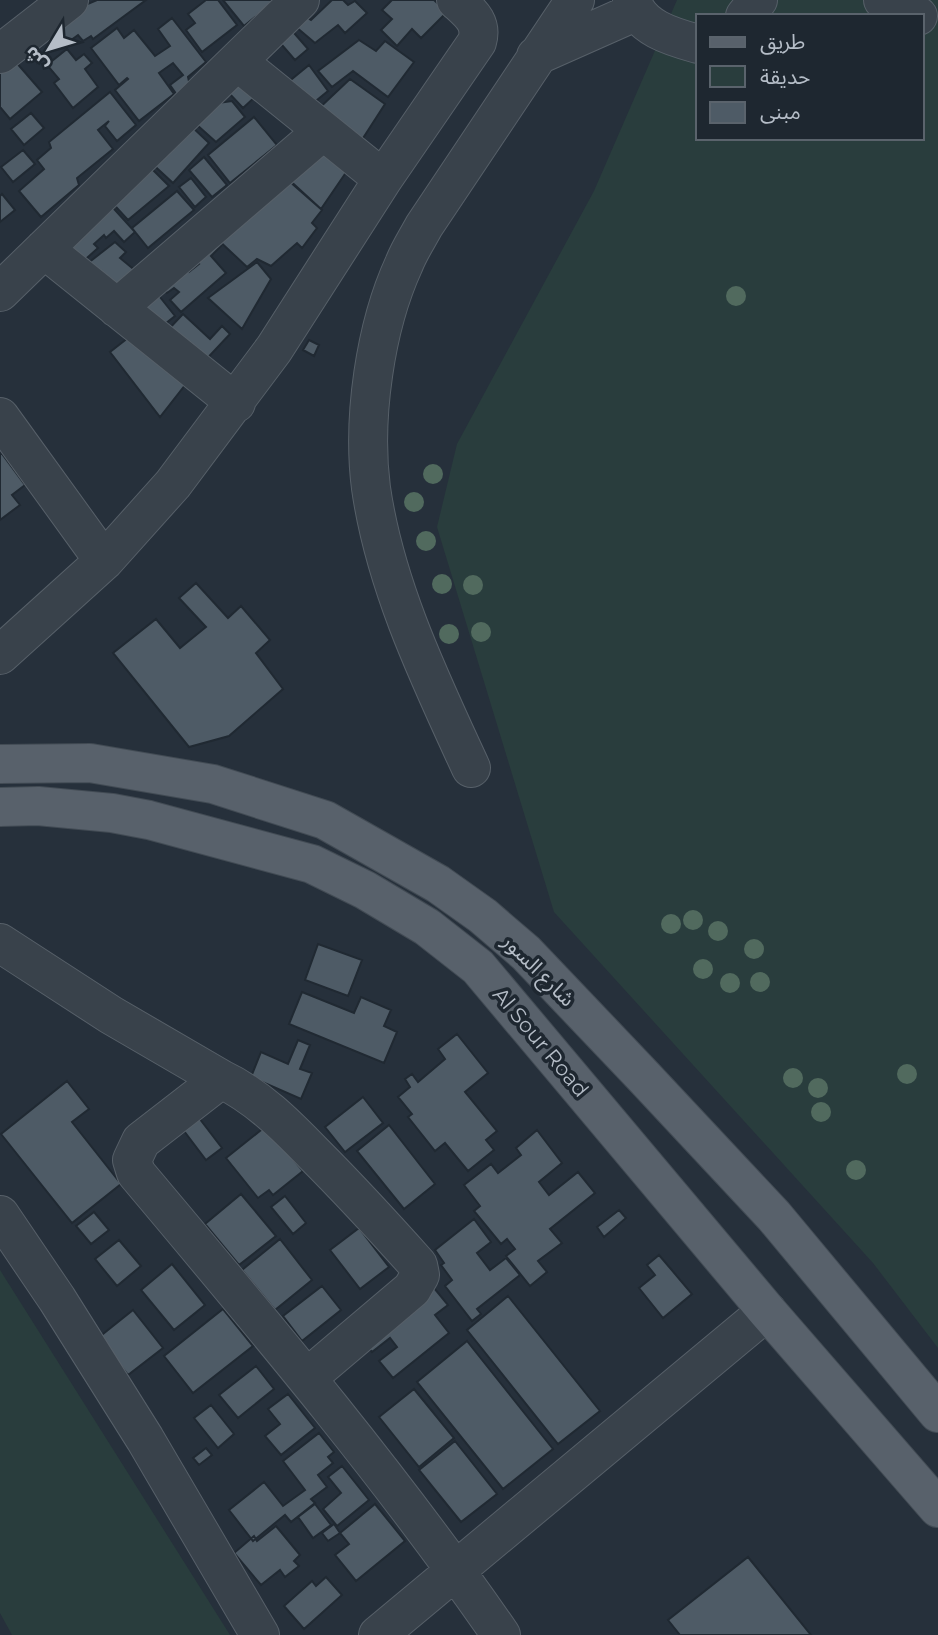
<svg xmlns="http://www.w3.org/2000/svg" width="938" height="1635" font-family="Montserrat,'Noto Sans Arabic',sans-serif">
  <rect width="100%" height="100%" fill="#26303b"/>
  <path fill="#293d3d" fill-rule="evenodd" d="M677,0h261v1348l-65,-85 -319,-351 -117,-385 20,-83 137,-253zM698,16h224v122h-224z
    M0,1270l230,365h-218l-12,-22z"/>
  <path fill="#4e5b66" stroke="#202932" stroke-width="2" d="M97,0h49l-53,39 -2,-3 -8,5 -5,-6 -11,8 -14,-18 18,-14z
    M206,0h12l19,25 -35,27 -16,-22 9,-7 -7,-9z
    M223,0h49l2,2 -30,24z
    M332,0h11l5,5 7,-4 12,12 -22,20 -7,-8 -23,18 -26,-22 10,-9 12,8z
    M392,0h42l13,12 -26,26 -9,-9 -15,17 -16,-16 11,-11 -10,-9z
    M172,18l34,44 -18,15 2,9 -13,9 -7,-10 13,-10 -10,-12 -14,10 15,21 -35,27 -24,-31 13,-11 -1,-1 -8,7 -28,-37 26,-20 7,10 10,-8 21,26 15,-10 -12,-17z
    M288,26l20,23 -13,11 -20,-23z
    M359,40l17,11 9,-10 29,21 -26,35 -35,-26 -21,16 -14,-16z
    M67,49l9,11 8,-6 8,9 -7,6 13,18 -25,21 -19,-25 5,-4 -12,-14z
    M15,61l27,31 -32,27 -10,-12v-34z
    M309,65l19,26 -22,18 -25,-21z
    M240,79l16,17 -13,12 -16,-17z
    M350,79l35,25 -29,45 -42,-36z
    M110,92l26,33 -19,16 -12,-15 4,-5 -11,9 15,19 -36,29 2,7 -38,32 -22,-26 25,-22 -7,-9 14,-12 -2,-6z
    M232,101l13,16 -29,25 -29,-26 31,-13z
    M31,113l13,15 -20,17 -13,-16z
    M254,117l23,28 -47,38 -22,-28z
    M189,124l20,19 -36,40 -26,-24z
    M318,147l29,24 -26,38 -35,-32z
    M23,150l12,14 -22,18 -12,-15z
    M204,157l23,28 -15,12 -23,-27z
    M145,162l24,24 -41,34 -23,-25z
    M191,178l15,19 -11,10 -16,-20z
    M289,181l33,29 -10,13 5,5 -15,20 -5,-5 -26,23 -14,-7 -10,8 -33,-31z
    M177,191l17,19 -46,38 -16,-20z
    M2,194l13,16 -15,12v-26z
    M106,200l29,32 -11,10 -10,-11 -8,7 -2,-3 -10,9 4,4 -20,18 -26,-19z
    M212,236l9,10 -10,10 15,17 -45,39 -11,-12 9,-8 -5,-4 -7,5 -10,-12 22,-20 10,11 10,-8 -8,-9z
    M115,242l11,10 -6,6 17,14 -27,22 -27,-27z
    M257,262l14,17 -29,50 -34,-31z
    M152,287l23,29 -19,15 -22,-29z
    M183,314l27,25 12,-13 8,8 -30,32 -35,-33z
    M133,334l56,46 -29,37 -50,-65z
    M309,340l10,5 -5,11 -11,-6z
    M0,451l25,34 -13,10 8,10 -20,15z
    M196,583l32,35 13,-12 29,34 -14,13 27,36 -54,47 -40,11 -76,-94 43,-34 24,29 26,-21 -27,-29z
    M318,944l44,16 -14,36 -43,-16z
    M302,992l52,21 7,-16 30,13 -7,16 13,6 -13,31 -95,-39z
    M457,1034l31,39 -23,19 32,39 -11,9 8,10 -26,21 -23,-28 -10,8 -27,-34 4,-3 -14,-17 12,-10 -5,-8 7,-5 6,8 27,-23 -7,-10z
    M298,1040l12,5 -10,24 12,4 -11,26 -50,-22 10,-25 27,12z
    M67,1081l22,28 -17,13 49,62 -49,39 -71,-89z
    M363,1097l20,26 -38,29 -20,-25z
    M196,1114l26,34 -16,12 -25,-33z
    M389,1125l46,59 -31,25 -47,-58z
    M266,1126l37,45 -30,24 -4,-5 -11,8 -32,-40z
    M537,1130l25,33 -23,19 10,13 29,-23 17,21 -45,36 12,14 -24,18 9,11 -17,14 -24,-30 9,-7 -8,-10 -6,5 -27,-33 6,-5 -16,-21 27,-21 7,9 23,-18 -5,-7z
    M241,1194l35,42 -37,29 -34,-41z
    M285,1196l21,27 -13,11 -22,-27z
    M619,1210l7,8 -22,19 -7,-10z
    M94,1212l15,18 -18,14 -15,-18z
    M474,1219l17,23 -14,11 13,17 16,-12 14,17 -43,34 4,5 -9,7 -27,-35 7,-6 -11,-15 3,-2 -9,-13z
    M359,1228l30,39 -29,22 -30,-39z
    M280,1239l32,41 -37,30 -33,-40z
    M119,1240l22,26 -24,20 -22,-27z
    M659,1255l33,39 -29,24 -24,-30 16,-13 -8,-10z
    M172,1264l33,41 -31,25 -33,-40z
    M430,1283l18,22 -13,10 14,18 -56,45 -14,-17 18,-14 -7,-9 -18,14 -11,-14z
    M322,1286l19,24 -39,31 -19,-25z
    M508,1296l92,115 -42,33 -91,-114z
    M223,1309l30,37 -60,47 -29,-37z
    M133,1310l30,38 -35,27 -30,-37z
    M467,1341l86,108 -50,40 -86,-107z
    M256,1366l18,23 -36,29 -19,-23z
    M414,1389l40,49 -35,29 -40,-50z
    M288,1394l27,34 -34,27 -16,-19 15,-12 -12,-15z
    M211,1405l23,29 -16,14 -24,-30z
    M319,1433l15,19 -6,5 5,6 -15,12 9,12 -16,12 4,4 -24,19 -6,-7 -32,26 -24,-31 35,-28 19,24 22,-16 -22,-29z
    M455,1441l42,53 -36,28 -42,-52z
    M206,1448l6,7 -13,10 -6,-7z
    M342,1466l27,34 -32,26 -14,-17 18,-16 -13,-16z
    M315,1504l16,21 -18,13 -15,-21z
    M375,1504l30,37 -49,40 -21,-26 14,-11 -9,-11z
    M334,1524l6,9 -12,8 -6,-8z
    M276,1526l24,29 -6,6 5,5 -14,11 -5,-7 -19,15 -27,-32 20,-17 3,5z
    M748,1557l63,78h-131l-12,-15z
    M326,1577l16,18 -38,34 -20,-23 28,-25 4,5z"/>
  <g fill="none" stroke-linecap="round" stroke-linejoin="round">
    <g stroke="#576069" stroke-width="40">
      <path id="minor" d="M632,0c7,28 41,37 66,44
        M883,0l35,16
        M745,16l13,-16
        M0,54l69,-54
        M536,56l99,-44
        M238,62l145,117
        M44,249l192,154
        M0,292l300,-292
        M117,308l206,-177
        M0,417l104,144
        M0,655l104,-94 69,-77 101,-135 109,-170 94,-137c6,-20 -7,-29 -21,-42
        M471,768c-41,-89 -86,-182 -100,-280 -9,-69 4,-161 33,-224 5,-13 13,-25 20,-38l151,-226
        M0,943l111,72 110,64
        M0,1215l57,84 88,140 115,196
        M307,1378l105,-89 8,-14 -2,-10c-34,-38 -68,-75 -104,-111 -28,-29 -57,-58 -93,-75l-80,62 -9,19 4,13c126,150 253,300 365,462
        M378,1635l389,-324"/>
    </g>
    <g stroke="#424b54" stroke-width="40">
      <path id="major" d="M0,764l90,-1 123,21 112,36 113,64 45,32 43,37 118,124 130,139 164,197
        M0,807l38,-1 74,7 37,7 163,44 53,26 62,37 51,40 289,344 171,197"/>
    </g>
    <use href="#minor" stroke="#39424b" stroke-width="38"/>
    <use href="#major" stroke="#58616b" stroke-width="38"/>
  </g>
  <g fill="#516a5e">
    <circle cx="736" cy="296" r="10"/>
    <circle cx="433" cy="474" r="10"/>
    <circle cx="414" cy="502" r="10"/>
    <circle cx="426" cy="541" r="10"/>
    <circle cx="442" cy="584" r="10"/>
    <circle cx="473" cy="585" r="10"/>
    <circle cx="481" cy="632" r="10"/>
    <circle cx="449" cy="634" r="10"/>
    <circle cx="693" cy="920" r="10"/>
    <circle cx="671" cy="924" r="10"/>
    <circle cx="718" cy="931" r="10"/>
    <circle cx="754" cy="949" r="10"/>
    <circle cx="703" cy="969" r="10"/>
    <circle cx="760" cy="982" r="10"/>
    <circle cx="730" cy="983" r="10"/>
    <circle cx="907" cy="1074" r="10"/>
    <circle cx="793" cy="1078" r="10"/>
    <circle cx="818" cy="1088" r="10"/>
    <circle cx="821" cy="1112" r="10"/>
    <circle cx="856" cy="1170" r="10"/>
  </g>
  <g text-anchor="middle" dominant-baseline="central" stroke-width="7" stroke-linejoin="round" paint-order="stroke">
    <g font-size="21" fill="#b5bdc7" stroke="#1e2730">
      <text transform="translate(539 970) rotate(45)">شارع السور</text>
      <text transform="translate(541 1042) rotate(50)">Al Sour Road</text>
    </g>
  </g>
  <rect x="696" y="14" width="228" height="126" fill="#1e2730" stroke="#5a636c" stroke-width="2"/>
  <rect x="710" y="37" width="35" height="10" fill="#58616b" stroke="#5a636c" stroke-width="2"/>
  <text x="760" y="49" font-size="21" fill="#b5bdc7">طريق</text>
  <rect x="710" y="66" width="35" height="21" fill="#293d3d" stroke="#5a636c" stroke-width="2"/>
  <text x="760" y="84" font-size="21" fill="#b5bdc7">حديقة</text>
  <rect x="710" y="102" width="35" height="21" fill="#4e5b66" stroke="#5a636c" stroke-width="2"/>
  <text x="760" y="119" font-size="21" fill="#b5bdc7">مبنى</text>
  <g transform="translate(49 49) rotate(232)" stroke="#1e2730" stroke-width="5" paint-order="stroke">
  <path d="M0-5L12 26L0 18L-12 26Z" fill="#b5bdc7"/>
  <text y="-10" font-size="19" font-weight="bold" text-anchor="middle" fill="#b5bdc7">ش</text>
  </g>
</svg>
